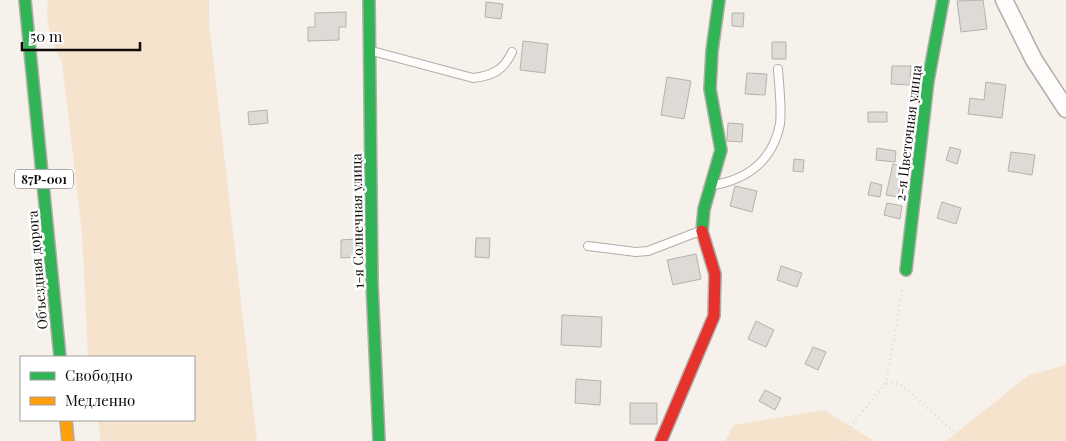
<svg xmlns="http://www.w3.org/2000/svg" width="1066" height="441" font-family="'Playfair Display',serif">
  <rect width="100%" height="100%" fill="#f6f1eb"/>
  <path fill="#f5e3cd" d="M48,0h161v23l48,418h-156l-3,-21h96v-63h-106l-6,-125 -20,-170c-11,-21 -17,-38 -14,-62z
    M1066,365v76h-120l83,-66z
    M824,410l50,31h-149l9,-16z"/>
  <path fill="#dedad5" stroke="#b5b2ad" d="M983,0l4,29 -26,3 -4,-31z
    M486,2l17,2 -2,15 -16,-2z
    M346,12v15h-7v13l-31,1v-14h7v-14z
    M732,13h12l-1,14 -11,-1z
    M523,41l25,3 -3,29 -25,-3z
    M772,42h14v17h-14z
    M892,66h19l-1,19 -19,-1z
    M747,73l20,1 -2,21 -20,-1z
    M667,77l24,4 -7,38 -23,-4z
    M986,82l20,3 -4,33 -34,-4 2,-16 14,2z
    M267,110l1,13 -19,2 -1,-13z
    M868,112h19v10h-19z
    M728,123l15,1 -1,18 -15,-1z
    M950,147l11,3 -4,14 -11,-4z
    M877,148l19,3 -1,11 -19,-2z
    M1011,152l24,3 -3,20 -24,-4z
    M794,159l10,1 -1,12 -10,-1z
    M893,164l11,3 -6,30 -12,-2z
    M871,182l11,3 -2,12 -12,-2z
    M735,186l22,5 -5,21 -22,-6z
    M942,202l19,6 -5,16 -19,-6z
    M887,203l15,3 -2,13 -16,-4z
    M476,238h14l-1,20 -14,-1z
    M355,239v18l-14,1v-18z
    M696,254l5,25 -28,6 -6,-25z
    M781,266l21,7 -5,14 -20,-7z
    M562,315l40,2 -1,30 -40,-2z
    M756,321l18,9 -8,17 -18,-8z
    M813,347l13,5 -8,18 -13,-6z
    M576,379l25,2 -1,24 -25,-2z
    M765,390l16,8 -6,12 -16,-9z
    M630,403h27v21h-27z"/>
  <g fill="none" stroke-linecap="round" stroke-linejoin="round">
    <g stroke="#b1ada8" stroke-width="10">
      <path id="lane" d="M372,51l101,27c19,-2 31,-8 39,-26
        M714,185c35,-6 59,-26 66,-61 2,-17 -1,-38 -2,-55
        M588,246l48,6 12,-1 52,-20"/>
    </g>
    <g stroke="#b1ada8" stroke-width="19">
      <path id="street" d="M1004,0l30,60 32,49"/>
    </g>
    <g stroke="#b1ada8" stroke-width="14">
      <path id="fast" d="M25,0l35,357
        M369,0l3,283 7,158
        M702,231l2,-22 17,-59 -11,-61 2,-38 7,-51
        M906,270l22,-189 15,-81"/>
    </g>
    <g stroke="#b1ada8" stroke-width="14">
      <path id="slow" d="M66,420l2,21"/>
    </g>
    <g stroke="#b1ada8" stroke-width="14">
      <path id="jam" d="M661,441l53,-125 1,-42 -13,-43"/>
    </g>
    <path stroke="#dedddb" stroke-width="3" stroke-dasharray="1 4" stroke-linecap="butt" d="M886,383l14,1 65,57
      M845,441l7,-17 34,-41 17,-97"/>
    <use href="#lane" stroke="#fefdfc" stroke-width="8"/>
    <use href="#street" stroke="#fefdfc" stroke-width="16"/>
    <use href="#fast" stroke="#30b455" stroke-width="11"/>
    <use href="#slow" stroke="#ff9f0a" stroke-width="11"/>
    <use href="#jam" stroke="#e5322d" stroke-width="11"/>
  </g>
  <g text-anchor="middle" dominant-baseline="central" stroke-width="5" stroke-linejoin="round" paint-order="stroke">
    <rect fill="#fff" stroke="#565452" stroke-width="1" x="15" y="169.5" width="58" height="19" rx="4"/>
    <g font-size="12" font-weight="bold" fill="#0e0b08">
      <text x="44" y="179">87Р-001</text>
    </g>
    <g font-size="14" fill="#0e0b08" stroke="#fff">
      <text transform="translate(908 133) rotate(-83)">2-я Цветочная улица</text>
      <text transform="translate(357 221) rotate(-91)">1-я Солнечная улица</text>
      <text transform="translate(37 270) rotate(-95)">Объездная дорога</text>
    </g>
  </g>
  <rect x="20" y="356" width="175" height="65" fill="#ffffff" stroke="#9f9d9c"/>
  <rect x="30" y="372" width="25" height="8" fill="#30b455" stroke="#9f9d9c"/>
  <text x="65" y="381" font-size="15" fill="#0e0b08">Свободно</text>
  <rect x="30" y="397" width="25" height="8" fill="#ff9f0a" stroke="#9f9d9c"/>
  <text x="65" y="406" font-size="15" fill="#0e0b08">Медленно</text>
  <path d="M22 42v8h118v-8" fill="none" stroke="#0e0b08" stroke-width="2.5"/>
  <text x="30" y="42" font-size="15" fill="#0e0b08" stroke="#ffffff" stroke-width="4" paint-order="stroke">50 m</text>
</svg>
